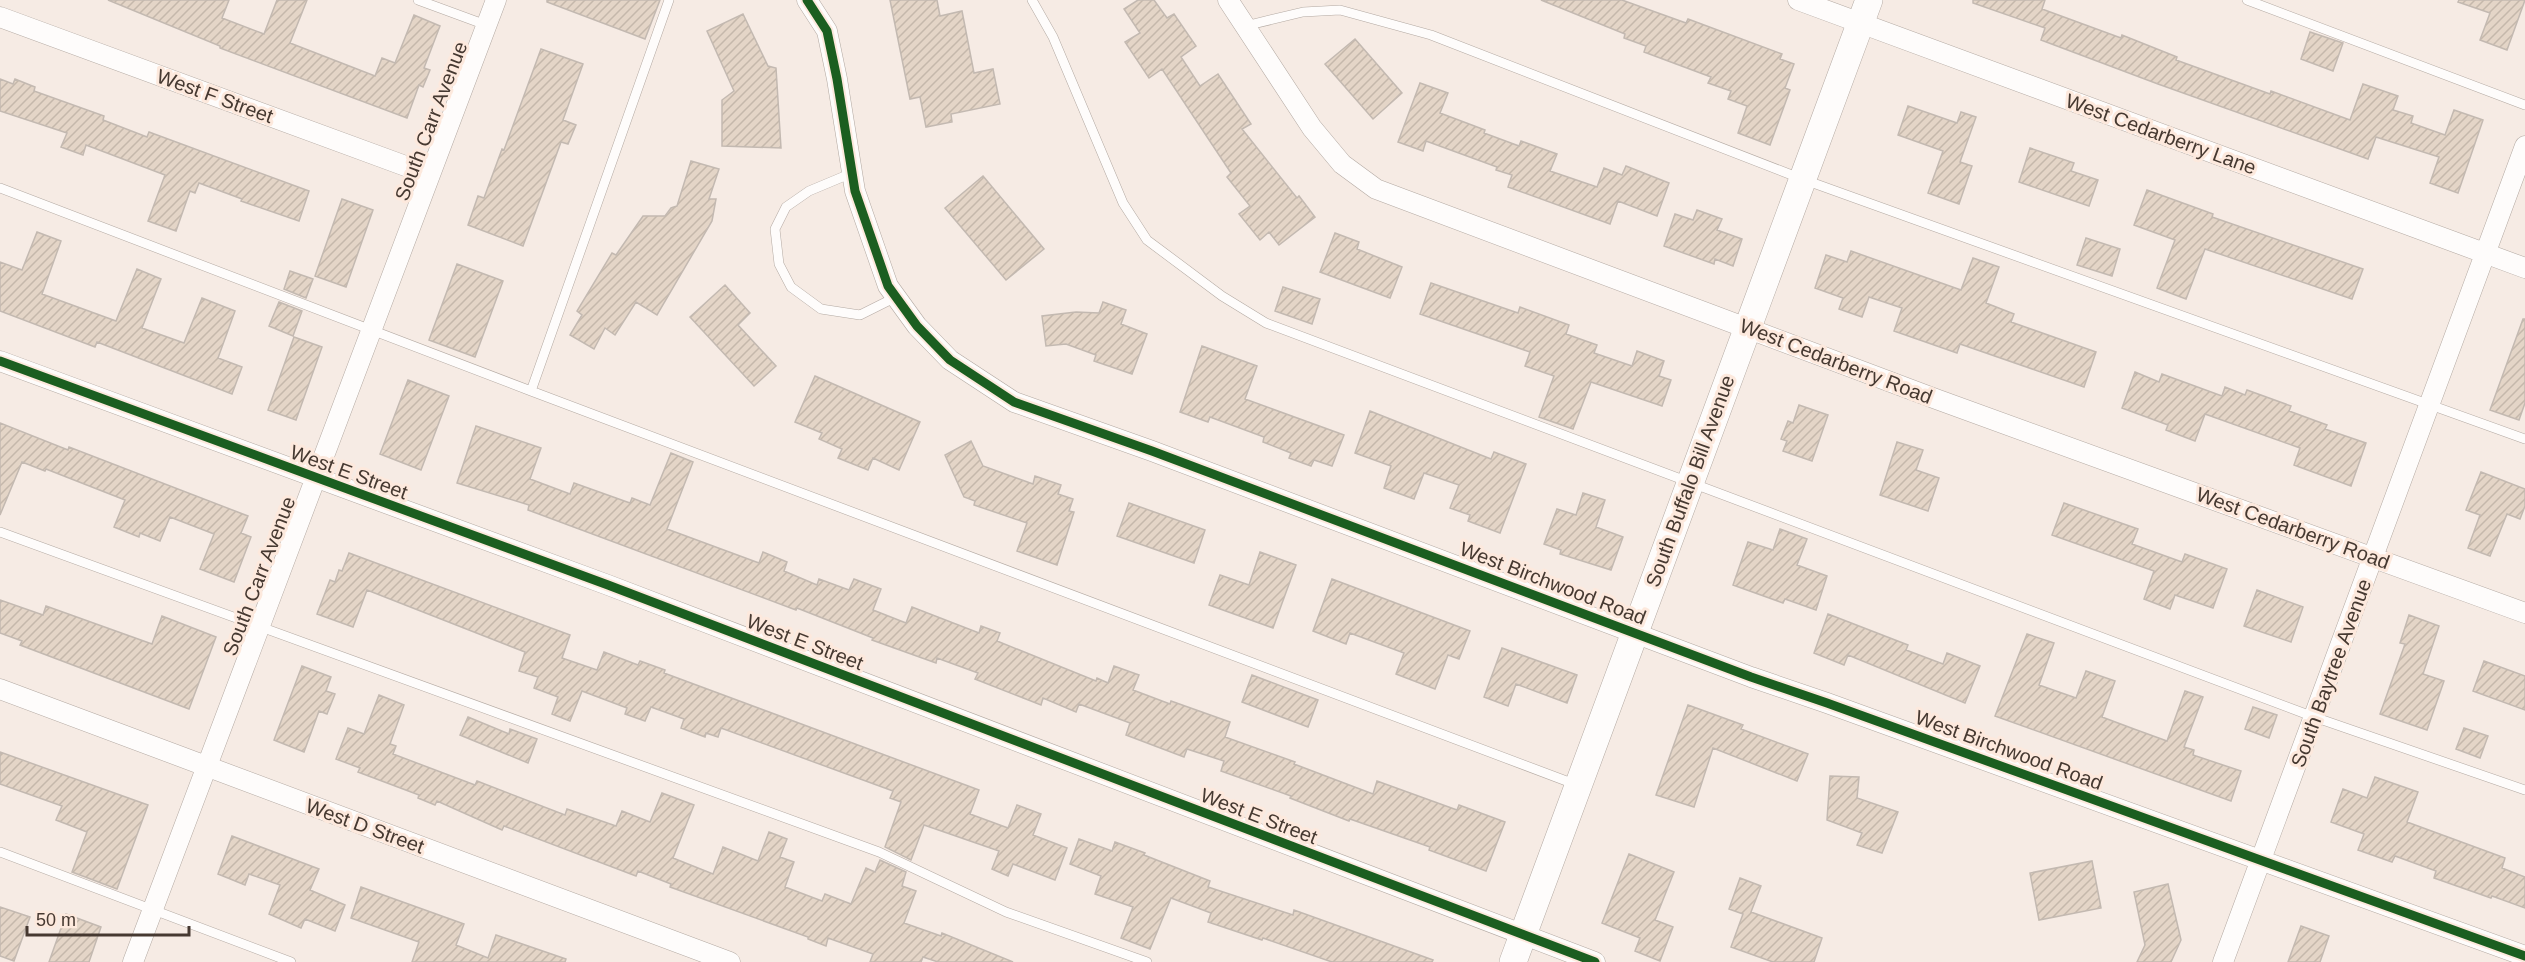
<svg xmlns="http://www.w3.org/2000/svg" width="2525" height="962" font-family="Arial,sans-serif">
  <defs>
    <pattern id="building-hatch" width="6" height="6" patternUnits="userSpaceOnUse" patternTransform="scale(1.5)"><rect width="6" height="6" fill="#e4d5c7"/><path d="M-1 1l2-2M0 6l6-6M5 7l2-2" fill="none" stroke="#c5b8ab"/></pattern>
  </defs>
  <rect width="100%" height="100%" fill="#f6ebe4"/>
  <path fill="url(#building-hatch)" stroke="#c3b9b1" stroke-width="1.5" d="M108,0h121l-7,18 42,16 13,-34h30l-17,43 85,33 7,-18 13,5 19,-48 26,11 -16,42 6,2 -7,17 -4,-2 -12,33 -187,-70v-2z
    M547,0h113l-15,39 -98,-37z
    M890,0h47l3,16 22,-5 12,62 19,-4 7,35 -49,10 1,8 -26,5 -6,-30 -10,2z
    M1138,0h16l13,18 7,-4 22,32 -15,11 19,29 18,-12 33,50 -9,5 55,69 2,-2 16,21 -36,28 -10,-13 -9,8 -21,-26 11,-8 -23,-29 4,-4 -69,-104 -13,9 -24,-36 15,-9 -16,-24z
    M1541,0h81l64,23 2,-4 94,35 -2,5 14,5 -9,24 5,2 -20,55 -32,-12 9,-27 -19,-7 3,-8 -23,-8 3,-6 -67,-25 2,-6 -22,-8 1,-4z
    M1973,0h72l-3,9 79,29 1,-3 55,22 -1,3 94,34 1,-3 79,29 13,-36 35,12 -5,14 20,6 -2,7 34,12 9,-25 29,10 -25,73 -28,-10 9,-26 -63,-20 -8,22 -210,-75 -117,-44 4,-12 -72,-25z
    M2459,0h66l-18,50 -27,-10 10,-27 -32,-11z
    M743,14l25,52 8,2 5,80 -59,-2v-46l12,-9 -27,-60z
    M2310,32l33,11 -10,28 -32,-12z
    M1355,39l47,54 -29,26 -48,-55z
    M541,49l42,15 -20,56 13,5 -8,19 -7,-2 -38,104 -55,-21 10,-29 6,2 18,-49 2,1z
    M0,79l13,5 2,-5 20,8 -1,4 70,25 -1,4 44,17 2,-5 160,59 -10,30 -58,-20 1,-2 -43,-16 -4,10 -5,-2 -14,40 -28,-10 17,-46 -79,-30 -3,10 -22,-8 6,-14 -67,-22z
    M1420,83l28,10 -8,20 45,17 -1,3 35,13 2,-5 36,13 -7,17 47,16 7,-19 18,7 4,-9 43,17 -12,33 -39,-15 -8,23 -102,-37 4,-12 -16,-5 1,-3 -71,-26 -3,10 -25,-9z
    M1908,106l49,17 4,-11 15,5 -16,45 12,4 -13,38 -31,-11 15,-42 -45,-16z
    M2030,148l44,15 -3,8 27,9 -9,26 -70,-24z
    M691,161l28,8 -10,30h7l-4,22 -55,94 -21,-13 -21,33 -10,-7 -11,21 -24,-14 12,-20 -5,-4 35,-58 4,2 27,-39h22l6,-8 6,-2z
    M983,176l61,73 -38,31 -61,-72z
    M2147,190l66,24 -1,3 151,52 -11,30 -147,-50 -19,50 -29,-11 18,-48 -41,-15z
    M342,199l31,11 -27,77 -31,-11z
    M1697,210l25,9 -5,11 25,9 -9,27 -18,-7 -1,5 -50,-18 11,-32 18,6z
    M37,232l24,9 -19,53 74,27 21,-52 24,10 -19,49 42,15 18,-45 33,13 -17,47 24,9 -10,27 -135,-52 -2,5 -95,-36v-49l22,8z
    M1335,233l24,9 -2,7 45,18 -12,31 -70,-26z
    M2086,238l34,11 -8,27 -35,-11z
    M1851,251l110,39 12,-32 26,9 -13,36 28,11 -3,8 85,30 -12,35 -124,-43 -3,9 -63,-22 8,-23 -33,-11 -7,20 -23,-8 4,-11 -28,-10 11,-33 21,7z
    M457,264l46,17 -28,76 -46,-17z
    M290,271l23,8 -7,19 -22,-9z
    M1431,283l87,30 2,-6 49,18 -3,9 31,11 -3,8 38,13 5,-15 27,10 -5,15 12,4 -9,26 -71,-24 -18,47 -34,-12 15,-41 -29,-10 5,-14 -110,-38z
    M725,285l25,28 -12,12 38,41 -22,20 -64,-69z
    M1283,287l37,12 -8,25 -37,-13z
    M279,302l23,9 -9,25 -24,-10z
    M1103,302l23,8 -5,14 26,10 -15,40 -38,-13 2,-6 -30,-11 -20,2 -4,-30 34,-4 23,1z
    M2523,319h2v84l-6,17 -29,-10z
    M294,337l28,10 -26,73 -28,-10z
    M1202,346l55,20 -12,33 99,36 -12,31 -18,-6 -3,6 -22,-8 2,-5 -28,-11 1,-5 -54,-20 -2,5 -28,-10z
    M2135,372l24,10 3,-8 60,22 3,-9 20,8 2,-5 44,16 -2,5 38,14 -2,4 41,14 -15,43 -57,-21 6,-17 -95,-34 -10,27 -29,-11 2,-5 -46,-17z
    M815,376l105,46 -21,48 -26,-12 -5,12 -30,-12 4,-9 -23,-10 3,-6 -27,-11z
    M408,380l41,16 -28,74 -41,-16z
    M1799,405l29,10 -16,46 -29,-10 4,-10 -6,-2 7,-18 5,2z
    M1370,411l121,48 3,-7 32,12 -26,69 -32,-12 2,-6 -20,-7 9,-23 -35,-12 -10,26 -30,-11 7,-22 -36,-13z
    M0,423l68,27 1,-3 179,69 -7,17 10,4 -17,45 -34,-13 14,-35 -44,-17 -10,24 -20,-8 -1,4 -25,-10 11,-27 -79,-31 -1,2 -23,-9 -22,53z
    M476,426l65,22 -11,31 40,15 4,-11 56,20 2,-5 18,7 21,-52 22,9 -26,67 92,34 4,-11 24,10 -3,9 33,14 2,-6 30,11 5,-11 27,10 -8,21 33,13 6,-16 67,26 2,-7 19,7 -3,8 99,40 1,-3 11,5 6,-17 25,9 -6,15 37,14 1,-3 59,21 -5,15 70,25 -1,2 79,30 4,-13 80,29 2,-5 46,17 -19,49 -57,-21 1,-3 -80,-28 -1,2 -59,-23 1,-2 -70,-25 3,-10 -37,-12 -3,8 -58,-22 4,-12 -51,-19 -3,8 -33,-14 -2,7 -66,-26 3,-6 -41,-15 -1,5 -64,-23 1,-2 -76,-30 -1,2 -268,-100 1,-5 -72,-22z
    M971,441l12,25 50,18 2,-8 26,9 -3,9 15,5 -4,12 5,1 -17,53 -40,-14 10,-28 -53,-18 1,-4 -11,-4 -19,-42z
    M1897,442l26,8 -7,20 23,8 -11,33 -48,-16z
    M2481,472l44,17v17l-5,13 -13,-5 -17,42 -22,-8 12,-33 -14,-5z
    M1583,493l22,7 -9,27 27,10 -12,33 -51,-16 1,-4 -17,-6 13,-35 19,6z
    M1129,503l76,27 -11,33 -77,-27z
    M2064,503l74,26 -6,15 50,18 3,-8 42,15 -14,39 -38,-13 -5,14 -26,-10 10,-28 -102,-36z
    M1780,529l27,10 -10,26 30,11 -11,34 -31,-11 -2,4 -50,-18 15,-43 25,8z
    M1260,552l36,13 -23,63 -64,-23 11,-30 29,10z
    M349,553l221,82 -8,23 35,12 7,-18 34,13 2,-4 25,9 -1,3 315,117 -9,24 38,14 9,-23 24,9 -8,21 34,13 -12,32 -42,-16 -5,12 -16,-7 7,-18 -75,-26 -13,35 -26,-13 16,-45 -11,-4 3,-7 -172,-63 -3,9 -12,-4 -1,4 -24,-9 3,-9 -33,-12 -6,14 -20,-7 2,-6 -45,-17 -12,30 -18,-7 6,-17 -24,-9 4,-11 -19,-6 6,-19 -158,-62 -14,37 -36,-13 13,-34 5,2 4,-12 3,1z
    M1332,579l138,52 -11,28 -11,-4 -13,34 -39,-15 8,-21 -54,-20 -4,11 -33,-13z
    M2257,590l46,17 -12,35 -47,-16z
    M0,600l43,15 3,-9 106,38 10,-28 54,21 -27,72 -169,-64 2,-4 -22,-8z
    M1828,614l80,31 -2,5 37,14 4,-11 33,13 -15,37 -117,-48 -4,10 -30,-12z
    M2409,615l30,11 -16,48 21,7 -17,49 -47,-16 25,-70 -5,-1z
    M2027,634l27,9 -15,42 37,13 10,-27 29,10 -13,36 32,12 33,12 18,-50 18,6 -19,50 10,3 -1,5 48,16 -10,30 -236,-85z
    M1502,648l75,27 -10,28 -51,-19 -8,22 -24,-9z
    M2484,661l41,15v34l-52,-19z
    M302,666l29,11 -5,14 9,3 -8,20 -8,-3 -15,41 -30,-12z
    M1252,675l66,25 -10,27 -66,-25z
    M379,695l25,10 -14,39 6,2 -3,8 82,31 2,-4 88,34 2,-6 49,17 6,-15 28,11 12,-29 32,12 -21,53 40,16 10,-27 35,14 11,-29 18,7 -7,18 14,5 -9,25 37,14 3,-7 26,10 15,-36 9,4 5,-12 26,12 -4,14 14,5 -12,32 37,13 1,-3 71,29h-75l-15,-5 -2,5h-51l3,-8 -45,-16 -2,8 -18,-7v-2l-138,-50 1,-3 -33,-13 -2,5 -132,-50 -2,4 -65,-29 -2,4 -17,-7 1,-3 -61,-23 2,-4 -24,-9 12,-31 16,6z
    M1688,705l55,20 -2,4 67,25 -11,27 -84,-33 -19,59 -38,-12z
    M2253,707l24,8 -8,23 -24,-9z
    M468,717l41,17 1,-5 27,10 -9,24 -68,-28z
    M2464,728l24,8 -8,22 -24,-9z
    M0,752l148,53 -31,84 -45,-17 15,-40 -31,-12 6,-14 -62,-22z
    M1830,776l29,1 -2,21 41,14 -16,41 -25,-8 5,-12 -35,-13z
    M2375,777l43,15 -11,30 98,36 -3,10 23,9v31l-33,-12 -1,2 -57,-20 2,-7 -41,-15 -3,6 -34,-12 6,-16 -33,-12 12,-33 24,9z
    M232,836l87,33 -9,21 35,15 -10,26 -30,-12 -4,9 -32,-14 11,-29 -31,-11 -4,11 -27,-11z
    M1079,839l33,12 3,-9 30,11 -1,2 66,26 -2,6 85,28 1,-5 139,50 -1,2h-100l-69,-24 -1,2 -54,-18 3,-9 -40,-15 -21,51 -29,-11 12,-31 -38,-13 6,-18 -31,-12z
    M1629,854l45,18 -19,48 18,7 -13,34 -25,-10 5,-13 -38,-15z
    M2092,861l9,47 -62,12 -9,-47z
    M1740,878l21,8 -10,26 71,26 -8,24h-41l-42,-15 12,-33 -14,-5z
    M2168,884l13,56 -10,22h-34l8,-17 -11,-53z
    M361,887l103,37 -8,21 32,13 8,-23 70,24 -1,3h-153l7,-20 -68,-24z
    M0,907l30,10 -16,44 -14,-5z
    M66,914l35,13 -12,35h-40z
    M2301,926l28,10 -9,26h-32z"/>
  <g fill="none" stroke-linecap="round" stroke-linejoin="round">
    <g stroke="#b3a9a2" stroke-width="10">
      <path id="lane" d="M418,0l68,25
        M1032,0l21,37 70,166 24,37 75,56 44,27 1048,394 211,73
        M2247,0l278,105
        M1245,26l58,-14 37,-2 91,25 371,144 723,260
        M852,173l-43,18 -23,16 -11,22 4,35 12,23 30,22 39,6 36,-18
        M0,188l531,203 1046,394
        M531,391l138,-391
        M0,532l879,320 127,60 141,50
        M0,852l291,110"/>
    </g>
    <g stroke="#b3a9a2" stroke-width="21">
      <path id="street" d="M807,0l20,31 10,48 18,112 33,95 29,40 33,34 64,42 138,49 599,226 76,26 698,253
        M1228,0l84,128 30,36 34,25 560,210 589,214
        M1798,0l727,268
        M0,17l430,158
        M0,361l608,224 987,377
        M0,689l730,273
        M133,962l363,-962
        M2223,962l302,-816"/>
    </g>
    <g stroke="#b3a9a2" stroke-width="28">
      <path id="secondary" d="M1513,962l356,-962"/>
    </g>
    <use href="#lane" stroke="#fefcfb" stroke-width="9"/>
    <use href="#street" stroke="#fefcfb" stroke-width="20"/>
    <use href="#secondary" stroke="#fefcfb" stroke-width="27"/>
    <g stroke="#fde9dd" stroke-width="13">
      <path id="cycleway" d="M807,0l20,31 10,48 18,112 33,95 29,40 33,34 64,42 138,49 599,226 76,26 698,253
        M0,361l608,224 987,377"/>
    </g>
    <use href="#cycleway" stroke="#1b5e20" stroke-width="9"/>
  </g>
  <g text-anchor="middle" dominant-baseline="central" stroke-width="6" stroke-linejoin="round" paint-order="stroke">
    <g font-size="20" fill="#463931" stroke="#fde9dd">
      <text transform="translate(215 96) rotate(20)">West F Street</text>
      <text transform="translate(431 121) rotate(-69)">South Carr Avenue</text>
      <text transform="translate(2161 134) rotate(20)">West Cedarberry Lane</text>
      <text transform="translate(1836 361) rotate(21)">West Cedarberry Road</text>
      <text transform="translate(349 472) rotate(20)">West E Street</text>
      <text transform="translate(1690 481) rotate(-70)">South Buffalo Bill Avenue</text>
      <text transform="translate(2293 528) rotate(20)">West Cedarberry Road</text>
      <text transform="translate(259 576) rotate(-69)">South Carr Avenue</text>
      <text transform="translate(1553 583) rotate(21)">West Birchwood Road</text>
      <text transform="translate(805 642) rotate(21)">West E Street</text>
      <text transform="translate(2331 673) rotate(-70)">South Baytree Avenue</text>
      <text transform="translate(2009 750) rotate(20)">West Birchwood Road</text>
      <text transform="translate(1259 816) rotate(21)">West E Street</text>
      <text transform="translate(365 826) rotate(20)">West D Street</text>
    </g>
  </g>
  <path d="M27 926v9h162v-9" fill="none" stroke="#463931" stroke-width="3"/>
  <text x="36" y="926" font-size="18" fill="#463931" stroke="#fde9dd" stroke-width="4.5" paint-order="stroke">50 m</text>
</svg>
